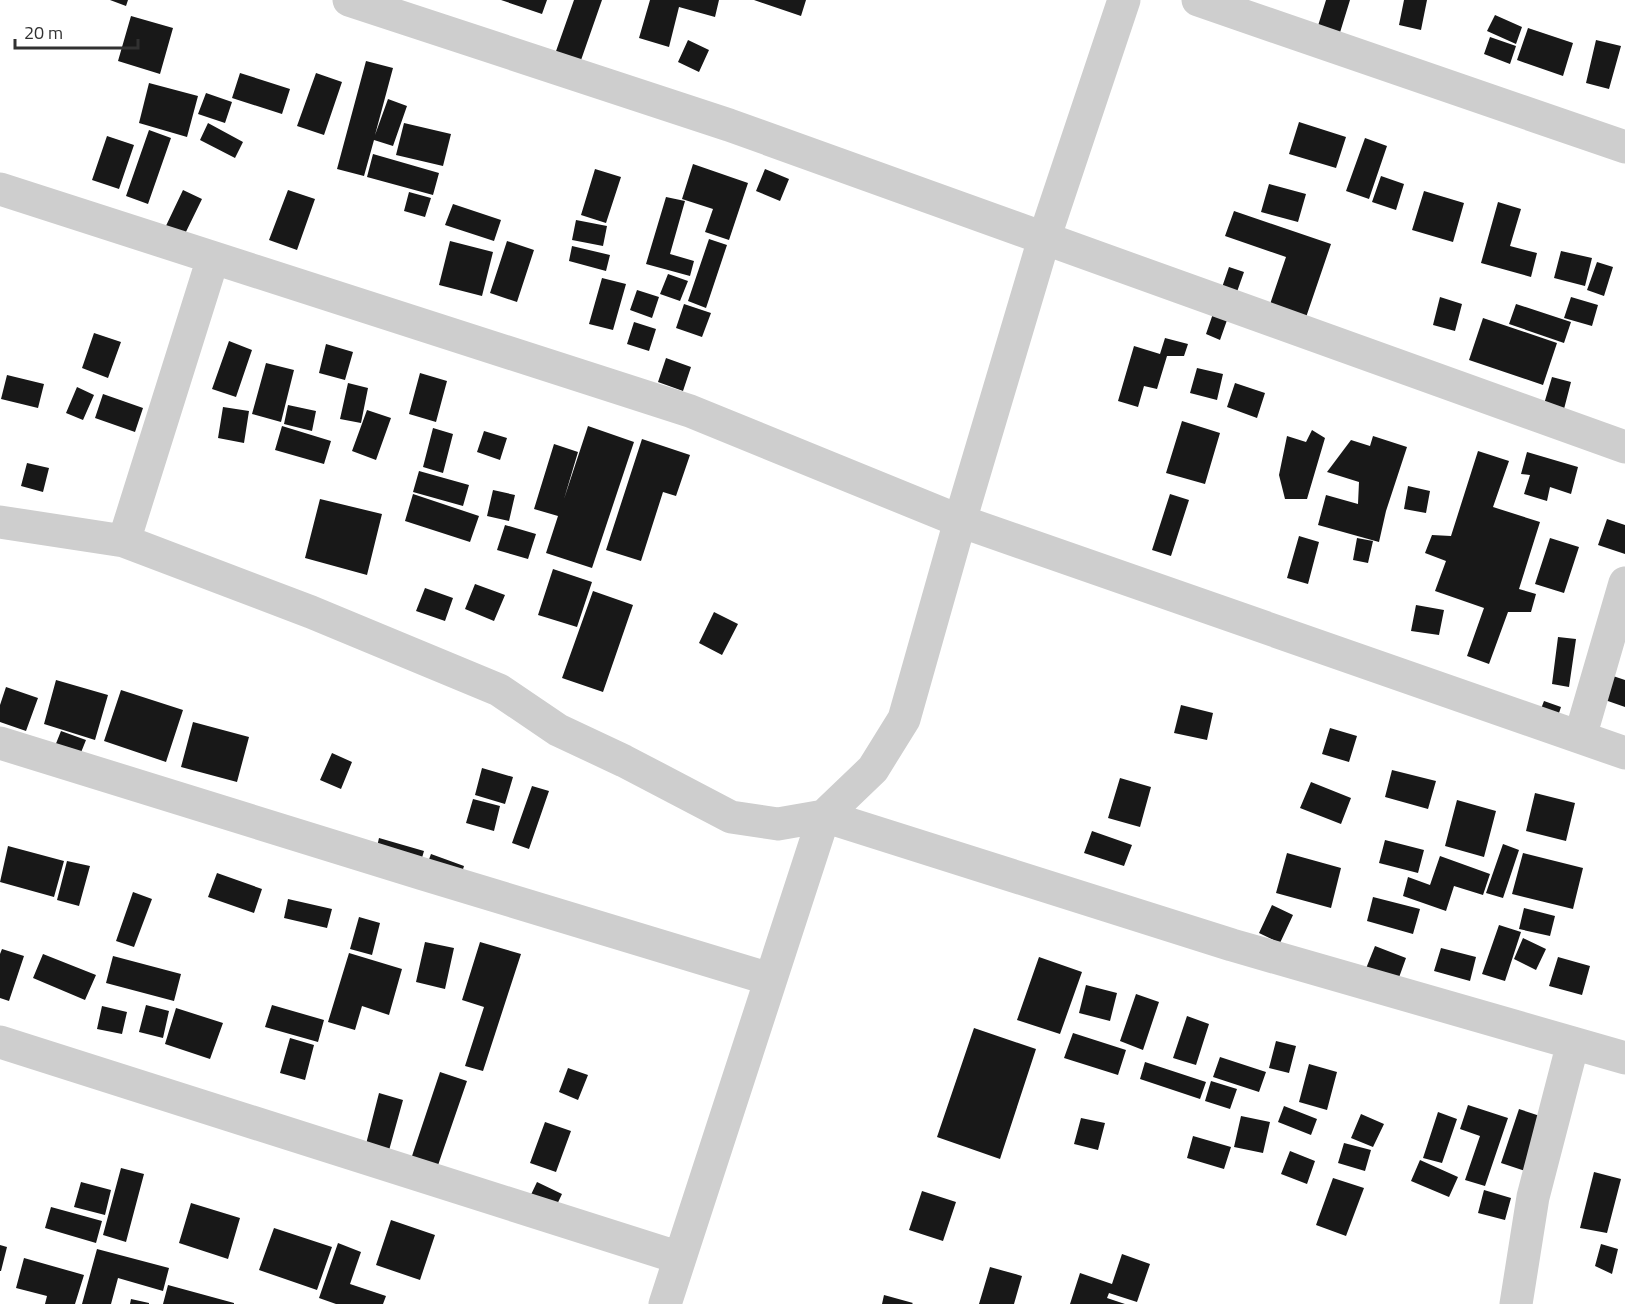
<svg xmlns="http://www.w3.org/2000/svg" width="1625" height="1304" font-family="'Titillium Web',sans-serif">
  <rect width="100%" height="100%" fill="#fff"/>
  <path fill="#181818" d="M110,0h18l-2,6z
    M501,0h46l-5,14z
    M574,0h28l-22,63 -25,-9z
    M650,0h69l-4,17 -36,-10 -10,40 -30,-9z
    M754,0h52l-5,16z
    M1326,0h24l-16,52 -22,-7z
    M1404,0h23l-6,30 -22,-5z
    M1495,15l27,12 -6,17 -29,-13z
    M131,16l42,12 -13,46 -42,-13z
    M1528,28l45,15 -10,33 -46,-16z
    M1490,37l26,9 -6,18 -26,-10z
    M688,40l21,10 -10,22 -21,-10z
    M1596,40l25,6 -12,43 -23,-6z
    M366,61l27,7 -18,67 13,-36 19,7 -14,40 -19,-6 -10,36 -27,-7z
    M240,73l50,16 -8,25 -50,-16z
    M316,73l26,9 -18,53 -27,-9z
    M149,83l49,13 -11,41 -48,-14z
    M206,93l26,9 -7,21 -27,-9z
    M1299,122l47,15 -10,31 -47,-14z
    M208,123l35,19 -8,16 -35,-18z
    M404,123l47,11 -8,32 -47,-11z
    M149,130l22,8 -23,66 -22,-8z
    M107,136l27,9 -15,44 -27,-9z
    M1365,138l22,8 -18,53 -23,-8z
    M373,154l66,19 -6,22 -66,-18z
    M693,164l55,19 -19,57 -24,-8 8,-23 -31,-10z
    M595,169l26,8 -15,46 -25,-8z
    M765,169l24,10 -9,22 -24,-10z
    M1381,176l23,8 -8,26 -24,-8z
    M1269,184l37,10 -8,28 -37,-10z
    M183,190l19,9 -20,41 -18,-10z
    M288,190l27,9 -18,51 -28,-10z
    M1424,191l40,12 -11,39 -41,-12z
    M409,192l22,6 -6,19 -21,-6z
    M666,197l19,4 -15,53 24,7 -4,15 -44,-12z
    M1498,202l23,7 -11,37 27,7 -6,24 -50,-14z
    M453,204l48,16 -7,21 -49,-16z
    M1234,211l97,33 -30,88 -36,-13 21,-62 -61,-21z
    M576,220l31,6 -4,20 -31,-6z
    M709,239l18,6 -21,63 -18,-7z
    M450,241l43,11 -11,44 -43,-11z
    M507,241l27,9 -17,52 -27,-9z
    M572,246l38,9 -4,16 -37,-10z
    M1561,251l31,7 -7,28 -31,-8z
    M1597,262l16,5 -9,29 -17,-6z
    M1229,267l15,5 -24,68 -14,-6z
    M668,274l20,7 -8,20 -20,-7z
    M602,278l24,6 -13,46 -24,-6z
    M637,290l22,7 -7,21 -22,-8z
    M1440,297l22,7 -7,27 -22,-6z
    M1571,297l27,8 -6,21 -28,-8z
    M684,304l27,9 -9,24 -26,-9z
    M1516,304l55,18 -7,21 -55,-19z
    M1483,318l74,25 -14,42 -74,-25z
    M634,322l22,7 -7,22 -22,-7z
    M94,333l27,9 -13,36 -26,-10z
    M1165,338l23,6 -4,12h-17l-10,33 -13,-3 -6,21 -20,-6 16,-55 26,8z
    M229,341l23,9 -16,47 -24,-8z
    M326,344l27,8 -8,28 -26,-7z
    M666,358l25,9 -8,24 -25,-9z
    M266,363l28,7 -13,52 -29,-8z
    M1197,368l26,6 -6,26 -27,-7z
    M420,373l27,8 -11,41 -27,-8z
    M7,375l37,9 -6,24 -37,-9z
    M1552,377l19,5 -7,27 -20,-5z
    M348,383l20,5 -7,35 -21,-4z
    M1235,383l30,10 -8,25 -30,-11z
    M77,387l17,8 -11,25 -17,-7z
    M103,394l40,14 -8,24 -40,-14z
    M288,405l28,6 -4,20 -28,-7z
    M223,407l26,4 -5,32 -26,-5z
    M367,410l24,8 -15,42 -24,-9z
    M1182,421l38,12 -15,51 -39,-11z
    M282,426l49,15 -7,23 -49,-14z
    M588,426l46,16 -42,126 -46,-15 12,-37 -24,-7 20,-65 24,8 -14,47z
    M433,428l20,6 -10,39 -20,-6z
    M1312,430l13,8 -18,61h-22l-6,-24 8,-39 19,6z
    M484,431l23,7 -7,22 -23,-8z
    M1373,436l34,11 -21,64 -7,31 -61,-17 8,-30 32,9 1,-22 -32,-10 24,-32 19,6z
    M642,439l48,16 -14,41 -13,-4 -22,69 -35,-11z
    M1478,451l31,10 -16,46 47,15 -21,67 17,5 -5,18h-23l-19,52 -22,-8 17,-48 -49,-17 11,-30 -21,-8 7,-18 19,1z
    M1527,452l51,15 -7,27 -21,-7 -3,14 -23,-7 6,-19 -9,-1z
    M27,463l22,5 -6,24 -22,-6z
    M419,471l50,14 -6,21 -50,-14z
    M1408,486l22,5 -4,22 -22,-4z
    M493,490l22,5 -6,26 -22,-5z
    M413,494l66,22 -9,26 -65,-21z
    M1170,494l19,6 -18,56 -19,-6z
    M320,499l62,15 -15,61 -62,-17z
    M1607,519l18,6v29l-27,-9z
    M505,525l31,9 -8,25 -31,-9z
    M1299,536l20,6 -11,42 -21,-6z
    M1357,538l16,3 -5,22 -15,-3z
    M1550,538l29,9 -15,46 -29,-9z
    M553,569l39,13 -15,45 -39,-12z
    M475,584l30,11 -11,26 -29,-12z
    M425,588l28,10 -8,23 -29,-10z
    M593,591l40,14 -30,87 -41,-14z
    M1416,605l28,5 -5,25 -28,-4z
    M714,612l24,12 -16,31 -23,-12z
    M1558,637l18,2 -7,48 -17,-3z
    M1613,676l12,4v27l-20,-7z
    M56,680l52,15 -13,45 -51,-16z
    M6,687l32,11 -12,33 -26,-9v-17z
    M121,690l62,20 -17,52 -62,-21z
    M1544,701l17,6 -9,27 -18,-7z
    M1181,705l32,8 -6,27 -33,-7z
    M193,722l56,15 -12,45 -56,-15z
    M1330,728l27,8 -8,26 -27,-8z
    M61,731l25,9 -10,25 -25,-9z
    M332,753l20,9 -11,27 -21,-9z
    M482,768l31,9 -8,27 -30,-9z
    M1392,770l44,11 -8,28 -43,-12z
    M1120,778l31,9 -11,40 -32,-9z
    M1311,782l40,16 -10,26 -41,-16z
    M532,786l17,5 -20,58 -17,-6z
    M1535,793l40,10 -9,38 -40,-10z
    M473,799l27,7 -6,25 -28,-8z
    M1457,800l39,11 -12,46 -39,-11z
    M1092,831l40,14 -8,21 -40,-13z
    M379,838l45,13 -5,17 -44,-13z
    M1385,840l39,10 -6,23 -39,-10z
    M1503,844l16,6 -16,48 -17,-5z
    M8,846l56,15 -10,36 -54,-15z
    M1287,853l54,15 -10,40 -55,-15z
    M1523,853l60,15 -10,41 -61,-15z
    M431,854l33,12 -5,16 -34,-12z
    M1440,856l50,18 -7,21 -29,-9 -8,25 -43,-15 5,-19 22,8z
    M67,861l23,5 -11,40 -22,-6z
    M217,873l45,16 -8,24 -46,-16z
    M133,892l19,7 -18,48 -18,-6z
    M1373,897l47,12 -7,25 -46,-13z
    M288,899l44,10 -5,19 -43,-10z
    M1272,905l21,10 -13,28 -21,-10z
    M1524,908l31,8 -5,20 -31,-7z
    M359,917l21,6 -8,32 -22,-6z
    M1499,925l22,7 -16,49 -23,-7z
    M1523,938l23,11 -10,21 -22,-11z
    M425,942l29,6 -9,41 -29,-7z
    M480,942l41,12 -38,117 -18,-5 19,-59 -22,-7z
    M1375,946l31,12 -9,25 -32,-12z
    M1441,948l35,9 -6,24 -36,-10z
    M2,949l22,7 -15,45 -9,-3v-44z
    M349,953l53,16 -13,46 -27,-9 -7,24 -27,-8z
    M43,954l53,21 -11,25 -52,-22z
    M113,956l68,18 -7,27 -68,-18z
    M1039,957l43,15 -22,62 -43,-14z
    M1558,957l32,9 -8,29 -33,-9z
    M1086,985l31,8 -7,28 -31,-8z
    M1136,994l23,8 -16,48 -23,-9z
    M146,1005l23,6 -6,27 -24,-6z
    M272,1005l52,15 -6,22 -53,-15z
    M102,1006l25,6 -5,22 -25,-5z
    M176,1008l47,15 -13,36 -45,-15z
    M1187,1016l22,8 -13,41 -23,-7z
    M974,1028l62,21 -36,110 -63,-22z
    M1073,1033l53,17 -8,25 -54,-17z
    M290,1038l24,7 -9,35 -25,-7z
    M1276,1041l20,5 -7,27 -20,-5z
    M1220,1057l46,15 -7,20 -46,-15z
    M1145,1062l61,20 -6,17 -60,-20z
    M1309,1064l28,8 -10,38 -28,-8z
    M568,1068l20,7 -10,25 -19,-8z
    M440,1072l27,9 -32,93 -26,-9z
    M1211,1081l26,8 -7,20 -25,-8z
    M379,1093l24,7 -15,54 -23,-6z
    M1468,1105l40,13 -23,68 -20,-6 15,-44 -20,-7z
    M1284,1106l33,13 -6,16 -33,-13z
    M1519,1109l27,9 -18,54 -27,-9z
    M1438,1112l19,7 -15,44 -19,-5z
    M1361,1114l23,10 -11,23 -22,-9z
    M1241,1116l29,6 -7,31 -29,-6z
    M1081,1118l24,5 -7,27 -24,-6z
    M545,1122l26,9 -15,41 -26,-9z
    M1193,1136l38,11 -7,22 -37,-11z
    M1344,1143l27,7 -6,21 -27,-8z
    M1290,1151l25,10 -8,23 -26,-10z
    M1420,1160l38,17 -9,20 -38,-16z
    M121,1168l23,6 -18,68 -23,-7z
    M1594,1172l27,7 -14,54 -27,-5z
    M1333,1178l31,10 -18,48 -30,-11z
    M81,1182l30,8 -6,25 -31,-8z
    M537,1182l25,12 -9,19 -25,-12z
    M1484,1190l27,8 -6,22 -27,-7z
    M922,1191l34,11 -13,39 -34,-11z
    M191,1203l49,15 -12,41 -49,-16z
    M51,1207l51,14 -6,22 -51,-15z
    M391,1220l44,15 -15,45 -44,-15z
    M274,1228l58,19 -15,43 -58,-20z
    M338,1243l23,9 -11,32 36,12 -3,8h-47l-17,-6z
    M1601,1244l17,5 -6,25 -17,-8z
    M0,1245l7,2 -6,24h-1z
    M97,1249l72,19 -6,23 -45,-13 -7,26h-29z
    M1122,1254l28,10 -13,38 -28,-9 -2,5 18,6h-55l10,-31 32,11z
    M24,1258l60,17 -9,29h-30l2,-8 -31,-8z
    M990,1267l32,9 -8,28h-35z
    M168,1285l66,18v1h-71z
    M884,1295l29,8 -1,1h-30z
    M131,1299l18,4v1h-19z"/>
  <g fill="none" stroke-linecap="round" stroke-linejoin="round">
    <path stroke="#cecece" stroke-width="33" d="M349,0l380,125 896,322
      M1198,0l427,147
      M0,189l690,222 270,110 665,232
      M0,522l124,19 187,71 188,78 59,40 66,31 107,56 47,7 46,-8 49,-47 31,-50 56,-198 84,-282 80,-239
      M124,541l89,-283
      M1580,737l45,-154
      M0,743l423,131 347,105
      M0,1042l680,216
      M665,1304l159,-488 408,129 393,113
      M1516,1304l17,-107 40,-154"/>
  </g>
  <path d="M15 39v9h123v-9" fill="none" stroke="#313131" stroke-width="3"/>
  <text x="24" y="39" font-size="18" fill="#313131" stroke="#ffffff" stroke-width="4.5" paint-order="stroke">20 m</text>
</svg>
